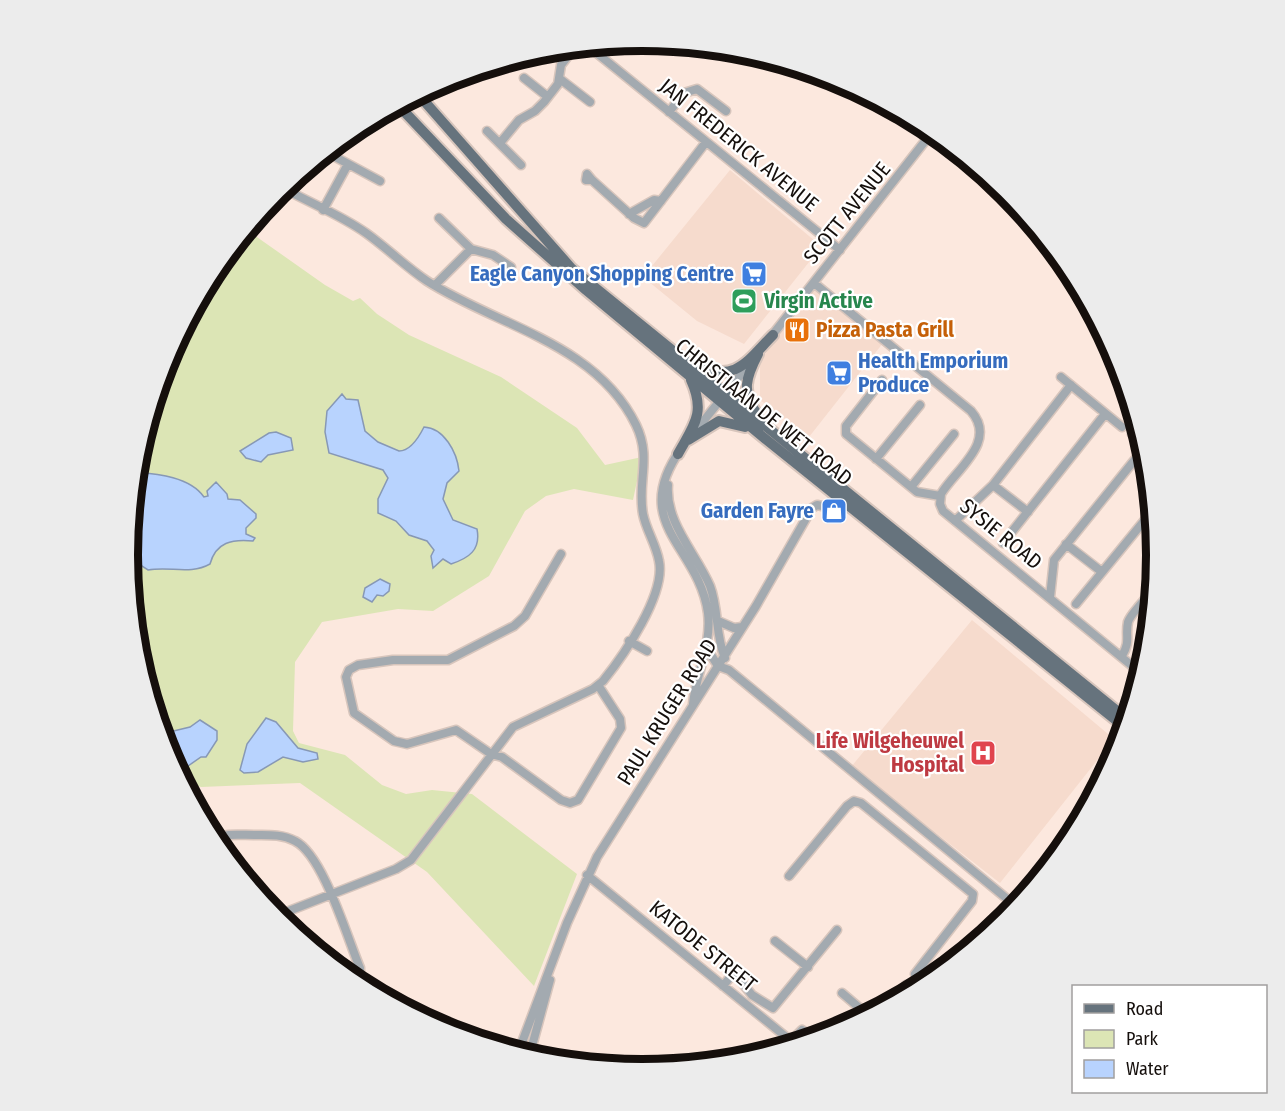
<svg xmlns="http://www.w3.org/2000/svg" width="1285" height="1111" font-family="'Fira Sans Condensed',sans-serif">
  <rect width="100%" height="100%" fill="#fce8de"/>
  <path fill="#f6dbcd" d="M730,170l85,71 2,11 -73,92 -47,-23 -54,-44z
    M815,287l68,56 -74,94 -49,-37v-39z
    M972,620l142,119 -114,144 -149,-116z"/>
  <path fill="#dce5b5" d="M247,230l78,55 28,16 7,-3 17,16 32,21 92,42 76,51 28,37 37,-8 -9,43 -59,-11 -28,7 -21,15 -36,65 -56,35 -35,-2 -76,13 -27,40 -2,69 6,12 46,12 37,30 24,9 26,-4 40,4 105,80 -43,112 -107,-114 -127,-89 -99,4 -19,-7 -15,-28 -30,-96 -9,-101 9,-100 30,-97 47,-89z"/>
  <path fill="#b8d3fe" stroke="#8798b5" stroke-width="1.5" d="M342,394l4,5 12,1 7,31 13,11 21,9c12,0 20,-14 25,-24 20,1 33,25 35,44l-12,12 -4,16 10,21 24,9c4,21 -8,29 -26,35l-8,-5 -10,9 -2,-12 3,-6 -7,-9 -18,-6 -13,-14 -18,-8v-14l10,-21 -5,-8 -54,-17 -4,-21 2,-21z
    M276,432l15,6 2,12 -25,5 -7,7 -15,-4 -6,-7 29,-18z
    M136,472c22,2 54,5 68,25l4,-1 -1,-5 9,-9 11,12 1,5 12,1 16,14v4l-10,10v6l9,4 -2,3c-21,-2 -37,1 -43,23 -20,11 -40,2 -62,6l-20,-13z
    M380,579l10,5 -1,7 -6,5 -6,-1 -5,7 -9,-5 2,-9z
    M266,718l10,4 22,26 19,5 1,6 -15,3 -20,-5 -25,15 -14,1 -4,-3 7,-26z
    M200,720l17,11v9l-11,17h-5l-13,9 -16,-4 -11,-28 29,-7z"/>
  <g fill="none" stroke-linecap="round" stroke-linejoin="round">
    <g stroke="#d7c5bc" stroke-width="11">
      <path id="minor" d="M632,42l13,4 7,-5
        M588,46l252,204
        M524,78l24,19
        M560,79l30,23
        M444,81l8,4 17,-6 8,-9
        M865,93l29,24 7,1 3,-4
        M669,112l15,-19 13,-4 29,22
        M487,131l34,34
        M500,143l19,-23 16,-9 9,-9 14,-18 3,-19 14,-18
        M326,152l54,29
        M592,180l-5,-6 -1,6h6l42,38 10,5 62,-81
        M323,210l25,-46
        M629,214l25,-14 7,1
        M471,249l22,6 18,12
        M814,283l157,128c27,31 -15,58 -30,83l-1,10 3,7 199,163
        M435,285l36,-36 -32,-31
        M770,338l163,-207
        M1109,341v6l8,9
        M1061,377l61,50
        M882,380l-36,46v8l71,58 23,4
        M693,434l58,-72
        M1132,434l13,12
        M681,449c-53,75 18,97 27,164 4,32 -12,60 -15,91
        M876,459l44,-54
        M668,485c-3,38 28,68 42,101 9,24 5,49 15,72
        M993,485l35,27
        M911,487l43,-53
        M955,521l38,-36 78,-100
        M1003,543l102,-129
        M1066,544l36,28
        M561,554l-36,62 -11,10 -66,34h-55l-35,5 -9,5 -3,7 8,36 40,28 13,3 49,-14 35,24 11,3 59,43 9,3 8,-3 43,-72 -1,-9 -22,-34
        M1050,597l4,-37 91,-113
        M1076,604l77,-94
        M1140,605l14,-17
        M718,621l16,7 8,-1
        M629,641l18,10
        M706,647l12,19 11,4 288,237
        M1122,656c9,-15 3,-20 6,-34 2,-6 8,-12 12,-17l12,9
        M213,839c13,-6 27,-4 41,-4 14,0 28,-1 41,6 28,14 52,96 65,127v17
        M1069,844l9,-17
        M587,875l209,170
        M789,876l58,-70 7,-5 7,2 112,91 -1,7 -57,73
        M276,916l120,-47 15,-9 102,-133 80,-38 10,-8c21,-26 63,-87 56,-120 -3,-17 -13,-31 -16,-47 -6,-33 9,-56 -7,-89 -40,-82 -139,-99 -209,-144 -21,-14 -40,-33 -61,-48 -25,-18 -56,-30 -83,-45
        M995,929l42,-52 13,-10
        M775,941l33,26
        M723,986l8,-10 5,-1 16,20 21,13 64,-78
        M842,993l27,23
        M891,1004l15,-19
        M791,1041l11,-11 12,9
        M518,1053l49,-130 30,-66 159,-251 56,-98 5,-3 10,2
        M529,1057l21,-77"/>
    </g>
    <g stroke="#d7c5bc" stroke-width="14">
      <path id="major" d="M418,94l154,175 556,451
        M398,105l108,114 80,71 177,147 363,291
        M697,364c37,22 52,-5 76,-29
        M757,414c-16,-22 -11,-37 1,-60
        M688,440l31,-19 26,6
        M678,454c16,-29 28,-41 13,-74"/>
    </g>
    <use href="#minor" stroke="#a3aab0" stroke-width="8"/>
    <use href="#major" stroke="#66737d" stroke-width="10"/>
  </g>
  <defs>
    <g id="supermarket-square" transform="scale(1.35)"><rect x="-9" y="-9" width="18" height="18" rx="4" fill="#3f7fe0" stroke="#fff"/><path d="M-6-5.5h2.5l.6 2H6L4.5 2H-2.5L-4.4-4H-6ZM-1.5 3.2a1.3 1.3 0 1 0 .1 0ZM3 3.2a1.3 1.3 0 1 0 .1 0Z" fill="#fff"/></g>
    <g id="stadium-square" transform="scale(1.35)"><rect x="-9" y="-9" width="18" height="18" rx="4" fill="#2e9e5b" stroke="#fff"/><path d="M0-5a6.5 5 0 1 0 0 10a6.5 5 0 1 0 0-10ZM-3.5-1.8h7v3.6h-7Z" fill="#fff"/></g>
    <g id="restaurant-square" transform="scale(1.35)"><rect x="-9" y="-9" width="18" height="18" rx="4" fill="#e8710a" stroke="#fff"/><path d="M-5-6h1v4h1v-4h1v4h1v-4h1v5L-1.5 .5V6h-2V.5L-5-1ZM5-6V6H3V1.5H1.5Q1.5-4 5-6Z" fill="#fff"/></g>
    <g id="shop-square" transform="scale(1.35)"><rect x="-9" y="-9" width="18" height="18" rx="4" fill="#3f7fe0" stroke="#fff"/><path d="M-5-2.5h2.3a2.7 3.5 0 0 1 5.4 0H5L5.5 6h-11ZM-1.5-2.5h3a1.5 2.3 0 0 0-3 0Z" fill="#fff"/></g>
    <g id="hospital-square" transform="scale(1.35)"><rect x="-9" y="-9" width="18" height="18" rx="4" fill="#e0444e" stroke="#fff"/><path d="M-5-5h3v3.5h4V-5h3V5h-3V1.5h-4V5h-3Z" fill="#fff"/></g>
  </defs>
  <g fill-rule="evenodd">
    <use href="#supermarket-square" x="754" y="274"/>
    <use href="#stadium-square" x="744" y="301"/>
    <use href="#restaurant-square" x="797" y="330"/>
    <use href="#supermarket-square" x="839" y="373"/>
    <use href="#shop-square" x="834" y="511"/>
    <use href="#hospital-square" x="983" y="753"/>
  </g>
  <g text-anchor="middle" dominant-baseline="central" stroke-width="4.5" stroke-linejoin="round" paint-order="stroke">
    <g font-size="21" fill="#150f0c" stroke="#fff">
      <text transform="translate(739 145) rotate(39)">JAN FREDERICK AVENUE</text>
      <text transform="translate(847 213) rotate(-51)">SCOTT AVENUE</text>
      <text transform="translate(764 412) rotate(39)">CHRISTIAAN DE WET ROAD</text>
      <text transform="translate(1001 534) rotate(39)">SYSIE ROAD</text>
      <text transform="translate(667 712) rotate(-58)">PAUL KRUGER ROAD</text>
      <text transform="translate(703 946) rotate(39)">KATODE STREET</text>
    </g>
    <g font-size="21" font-weight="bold" fill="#366cbe" stroke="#fff" text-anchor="end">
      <text x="734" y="274">Eagle Canyon Shopping Centre</text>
      <text x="858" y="361" text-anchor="start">Health Emporium<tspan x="858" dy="24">Produce</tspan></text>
      <text x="814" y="511">Garden Fayre</text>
    </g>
    <g font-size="21" font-weight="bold" fill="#27864d" stroke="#fff" text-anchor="start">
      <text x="764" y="301">Virgin Active</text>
    </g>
    <g font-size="21" font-weight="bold" fill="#c56008" stroke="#fff" text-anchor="start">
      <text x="816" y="330">Pizza Pasta Grill</text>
    </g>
    <g font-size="21" font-weight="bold" fill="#be3a42" stroke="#fff" text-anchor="end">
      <text x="964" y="741">Life Wilgeheuwel<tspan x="964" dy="24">Hospital</tspan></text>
    </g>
  </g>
  <path d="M0 0H1285V1111H0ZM138 555a504 504 0 1 1 1008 0a504 504 0 1 1-1008 0Z" fill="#ececec" fill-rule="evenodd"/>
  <path fill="none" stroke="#150f0c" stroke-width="8" d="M138 555a504 504 0 1 1 1008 0a504 504 0 1 1-1008 0Z"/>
  <rect x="1072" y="985" width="195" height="108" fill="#ffffff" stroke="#a19f9e" stroke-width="1.5"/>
  <rect x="1084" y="1004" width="30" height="9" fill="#66737d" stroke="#a19f9e" stroke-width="1.5"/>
  <text x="1126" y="1015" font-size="18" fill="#150f0c">Road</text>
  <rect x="1084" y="1030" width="30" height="18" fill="#dce5b5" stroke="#a19f9e" stroke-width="1.5"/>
  <text x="1126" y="1045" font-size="18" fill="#150f0c">Park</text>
  <rect x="1084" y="1060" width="30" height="18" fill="#b8d3fe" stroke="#a19f9e" stroke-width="1.5"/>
  <text x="1126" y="1075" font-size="18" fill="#150f0c">Water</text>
</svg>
